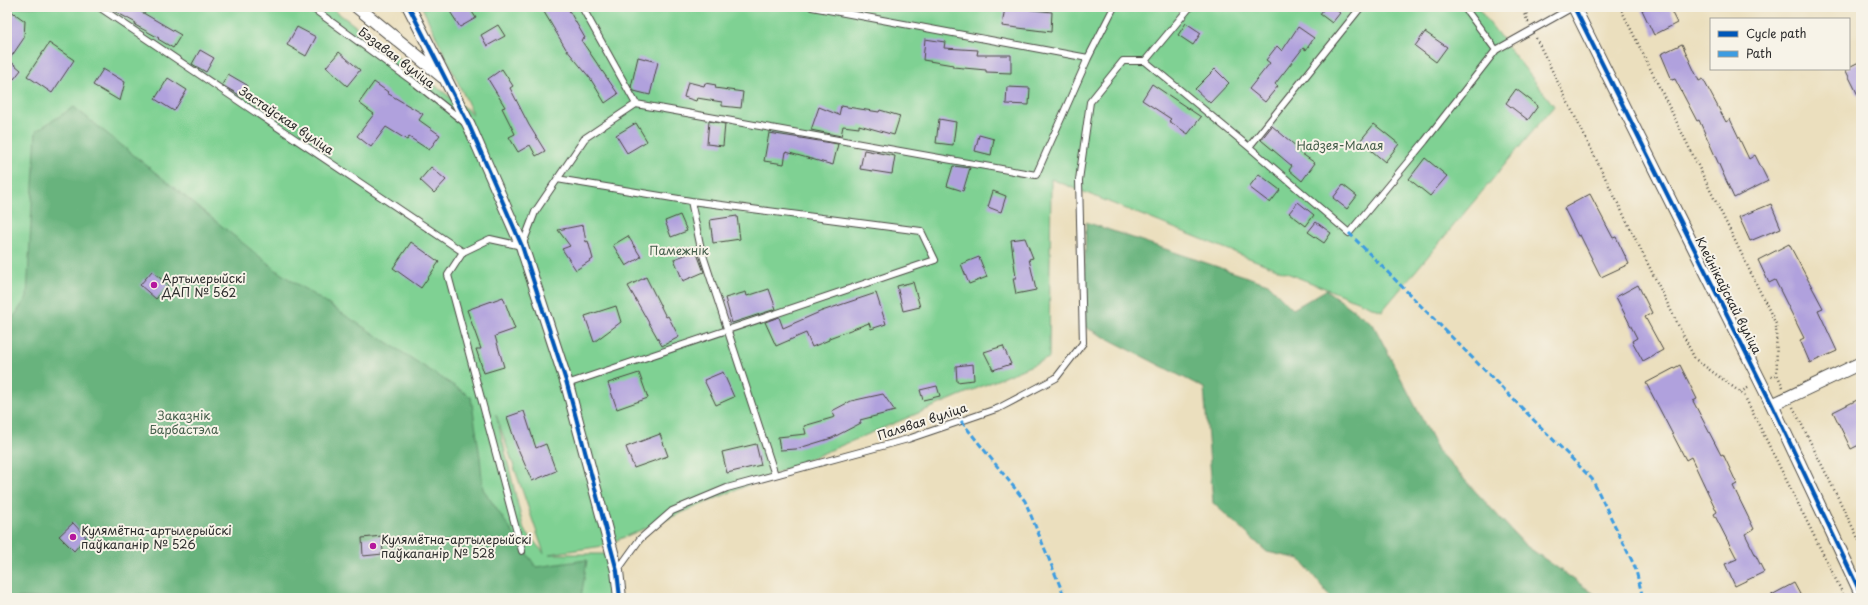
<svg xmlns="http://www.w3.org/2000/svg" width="1868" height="605" font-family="'Playpen Sans',sans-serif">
  <rect width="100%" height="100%" fill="#f7f3e8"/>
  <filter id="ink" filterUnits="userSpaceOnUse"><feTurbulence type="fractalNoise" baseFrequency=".025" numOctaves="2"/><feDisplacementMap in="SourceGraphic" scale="8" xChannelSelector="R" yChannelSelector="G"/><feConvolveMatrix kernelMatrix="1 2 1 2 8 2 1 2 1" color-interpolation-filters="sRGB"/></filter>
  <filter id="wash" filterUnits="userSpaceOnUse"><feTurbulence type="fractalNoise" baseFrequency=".012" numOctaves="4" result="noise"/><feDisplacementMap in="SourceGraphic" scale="16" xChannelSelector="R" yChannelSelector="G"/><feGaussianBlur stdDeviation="0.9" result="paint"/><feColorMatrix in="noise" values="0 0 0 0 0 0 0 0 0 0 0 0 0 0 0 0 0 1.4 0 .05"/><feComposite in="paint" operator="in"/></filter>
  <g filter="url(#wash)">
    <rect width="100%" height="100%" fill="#ebdfbe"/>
    <path fill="#7fd193" stroke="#557e5f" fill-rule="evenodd" d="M7,7h323l143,107 -51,-107h1055l77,99 -172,205 -331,-132 -2,179 -446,188 -54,8h57l7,44h-606zM496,414v1l48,138 -20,-23z"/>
    <path fill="#67b37d" stroke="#496f54" d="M74,107l206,166 191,124 9,60 3,32 53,78 51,-7 -6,38h-574v-271l20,-30 9,-166z
      M1086,222l182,62 25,25 33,-19 47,34 66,128 86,93 75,53h-269l-31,-39 -33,-7 -54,-49 -9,-115 -121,-62z"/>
    <g id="blocks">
      <path fill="#b0a1dd" d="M107,7h26l48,28 -8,13 -15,-9 1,-1 -24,-13 1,-2z
        M447,7h22l7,11 -16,9z
        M541,7h26l18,31 -4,2 37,54 -13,9 -15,-25 -24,-29z
        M1005,7l47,5 -1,20 -49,-6z
        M1325,7h7l8,6 -8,10 -12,-9z
        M1648,7h21l8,16 -23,12 -12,-25z
        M11,11l14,10 -1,17 -15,22 12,10 -7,9 -7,-6v-56z
        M1186,23l15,10 -8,12 -15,-10z
        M498,25l7,11 -18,10 -6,-11z
        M297,27l19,10 -10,19 -19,-11z
        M1298,27l16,11 -8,12 -3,-2 -28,36 3,2 -13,16 -16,-13 21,-26 -4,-3 11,-14 5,5z
        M1425,32l22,15 -11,15 -21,-16z
        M925,39l20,3 -1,6 34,2 -1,5h34v18l-25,-1v-2l-33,-3v-2l-30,-5z
        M49,43l25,17 -22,33 -25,-17z
        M1682,44l17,37 4,-2 23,43 4,-3 19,40 6,-4 13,26 -34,17 -35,-78 -2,1 -22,-42 -3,1 -11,-26z
        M200,50l14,8 -8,14 -14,-8z
        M339,52l21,18 -13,16 -21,-19z
        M638,57l20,5 -8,33 -16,-4 -3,-4z
        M1861,61v40l-16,-32h4v-2z
        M103,69l22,13 -5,19 -27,-16z
        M502,69l11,17 -3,2 19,37 16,26 -9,5 -6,-11 -12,7 -9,-15 6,-3 -13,-26 3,-1 -17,-28z
        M1215,69l14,14 -19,20 -15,-14z
        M228,74l19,11 -6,11 -19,-11z
        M168,78l19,12 -13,21 -19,-12z
        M374,82l14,10 -1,1 36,21 -4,6 21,15 -11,15 -20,-13 -2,3 -21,-13 -15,20 -14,-11 17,-22 -15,-11z
        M688,82l16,4 1,-3 11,2 -1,3 28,4 -2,16 -19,-2v-4l-25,-4 -1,3 -12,-4z
        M1152,84l49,33 -13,17 -19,-13 2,-2 -29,-19z
        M1007,87l23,1 -1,17 -23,-1z
        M1516,89l22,17 -10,14 -22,-17z
        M841,106l38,6 1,-2 20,6 -6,19 -35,-10v3l-16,-2 -2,10 -30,-6 8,-23 20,8z
        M939,119l17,3 -3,23 -17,-2z
        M709,121l16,3 -2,22 -16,-2z
        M636,123l11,18 -20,12 -11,-18z
        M1374,124l25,20 -14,18 -25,-21z
        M1272,126l25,21 -2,2 20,14 -13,18 -13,-11 3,-4 -31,-26z
        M769,133l69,11 -5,21 -47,-13 -2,12 -20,-3z
        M979,135l15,4 -3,16 -16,-4z
        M864,150l31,6 -3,18 -32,-5z
        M1425,158l22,18 -17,20 -21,-17z
        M953,166l17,2 -7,23 -16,-5z
        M431,167l15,13 -12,13 -14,-13z
        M1259,174l21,16 -10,13 -21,-16z
        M1343,185l14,11 -10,13 -14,-11z
        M993,191l13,5 -5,16 -13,-5z
        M1590,194l23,44 3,-1 13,27 -28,13 -21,-42 -2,1 -14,-28z
        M1298,202l16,13 -8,11 -17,-13z
        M1771,204l10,24 -31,13 -11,-24z
        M680,215l7,16 -16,6 -6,-16z
        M737,216l3,23 -27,4 -3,-23z
        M1316,222l15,11 -7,10 -16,-11z
        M583,225l3,17 2,-1 5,18 -17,11 -14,-21 8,-3 -12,-16z
        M628,236l13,21 -15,9 -13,-21z
        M1025,238l8,20 -4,1 7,31 -20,4 -3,-16h3l-5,-38z
        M411,242l28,20 -18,26 -28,-20z
        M1789,244l34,64 -5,2 19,41 -27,12 -10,-23 4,-2 -29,-58 -6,3 -11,-23z
        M696,251l8,21 -21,9 -9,-22z
        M979,257l8,20 -18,7 -8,-20z
        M152,271l16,14 -12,14 -16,-14z
        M646,277l20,40 2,-1 11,21 -17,9 -34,-60z
        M913,282l7,25 -17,4 -6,-25z
        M1638,285l14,28 -7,4 18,33 -20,11 -11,-20 5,-3 -21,-41z
        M769,289l7,20 -44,14 -7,-25 21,-6 1,4z
        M876,293l10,31 -15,5 -2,-6 -40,15v2l-17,7 -6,-14 -30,13 -11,-24 14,-5 4,11 39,-17z
        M503,297l12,32 -20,7 9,31 -20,6 -8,-24h5l-14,-39z
        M616,306l5,16 -27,20 -9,-26z
        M1003,346l8,18 -18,6 -9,-18z
        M973,364l1,16 -17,2 -1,-16z
        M1680,365l17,34 -4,2 28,54 2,-1 14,30 -4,2 21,43 -9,5 19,38 -29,14 -10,-22 12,-5 -23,-45 3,-2 -26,-55 -5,3 -40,-77z
        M723,372l11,25 -18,8 -12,-25z
        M639,373l9,25 -31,11 -9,-26z
        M937,386l3,10 -17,4 -3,-10z
        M883,394l12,17 -35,9 1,3 -29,15 -36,11 -16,1 -2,-13 28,-3 -2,-8 31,-9 -3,-6 19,-10z
        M1861,398v46l-10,5 -18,-37z
        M524,411l12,37 10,-4 10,27 -24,10 -16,-37 -9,-27z
        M660,434l8,22 -34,12 -8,-21z
        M756,444l5,21 -34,8 -5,-21z
        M73,523l13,14 -12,14 -15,-15z
        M382,536l1,18 -20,2 -1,-18z
        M1794,583l8,15h-36z"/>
    </g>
  </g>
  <g filter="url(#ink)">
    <use href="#blocks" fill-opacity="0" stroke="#484641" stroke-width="1"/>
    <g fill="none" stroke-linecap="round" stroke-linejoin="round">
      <g stroke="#484641" stroke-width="8">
        <path id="service" d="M99,7l364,245
          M311,7l104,76 49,39
          M582,7l54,97
          M812,7l276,51
          M1496,50l77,-43
          M1145,61l45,-54
          M1249,147l112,-140
          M557,179l134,22 230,30 14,29 -368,124
          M691,201l10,48 74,226
          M522,551l-74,-276 15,-23 27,-13 32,7 13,-34 50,-74 51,-34 400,71 52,-117 26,-51
          M617,571l23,-32 32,-28 55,-23 181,-49 53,-18 38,-13 57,-30 27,-35 -4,-163 11,-78 33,-41h22l104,86 100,86 76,-92 71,-91 -32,-43"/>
      </g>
      <g stroke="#484641" stroke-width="14">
        <path id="minor" d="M357,7l86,70
          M409,7l60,118 53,121 45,138 50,187 3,27
          M1574,7l198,398 89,189
          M1772,405l89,-42"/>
      </g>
      <path stroke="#484641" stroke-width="2.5" stroke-dasharray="1 3" stroke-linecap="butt" d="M1521,7l7,15 -2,-15
        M1620,7l156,317 1,50
        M1536,38l159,321 49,36 101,203
        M1771,377l6,-3 6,13
        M1740,392l10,-5
        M1793,407l68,137"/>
      <use href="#service" stroke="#fff" stroke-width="6"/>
      <use href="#minor" stroke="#fff" stroke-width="12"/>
      <path stroke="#3d9ce1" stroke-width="3" stroke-dasharray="6 3" stroke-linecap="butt" d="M1349,233l243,246 43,88 8,31
        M961,421l64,80 40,97"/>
      <g stroke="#f7f3e8" stroke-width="6">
        <path id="cycleway" d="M409,7l60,118 53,121 45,138 50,187 3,27
          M1574,7l198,398 89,189"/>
      </g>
      <use href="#cycleway" stroke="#0057b8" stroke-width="4"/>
    </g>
  </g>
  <g fill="#b5179e" stroke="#f7f3e8" stroke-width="1.5">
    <circle cx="154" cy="285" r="4"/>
    <circle cx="73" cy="537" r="4"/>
    <circle cx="373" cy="546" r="4"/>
  </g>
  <g text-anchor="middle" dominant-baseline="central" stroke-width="4" stroke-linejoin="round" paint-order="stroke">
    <g font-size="12" fill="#2b2b2b" stroke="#f7f3e8">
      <text transform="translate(397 57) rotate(37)">Бэзавая вуліца</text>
      <text transform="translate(287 120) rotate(34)">Застаўская вуліца</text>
      <text transform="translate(1729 295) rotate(63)">Клейнікаўскай вуліца</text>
      <text transform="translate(922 421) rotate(-18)">Палявая вуліца</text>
    </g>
    <g font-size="12" fill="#445d4a" stroke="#f7f3e8">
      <text x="1340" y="145">Надзея-Малая</text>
      <text x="679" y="250">Памежнік</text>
      <text x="184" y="415">Заказнік<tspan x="184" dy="14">Барбастэла</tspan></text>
    </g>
    <g font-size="12" fill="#2b2b2b" stroke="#f7f3e8" text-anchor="start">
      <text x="162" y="278">Артылерыйскі<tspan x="162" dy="14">ДАП № 562</tspan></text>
      <text x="81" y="530">Кулямётна-артылерыйскі<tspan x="81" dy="14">паўкапанір № 526</tspan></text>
      <text x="381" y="539">Кулямётна-артылерыйскі<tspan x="381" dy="14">паўкапанір № 528</tspan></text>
    </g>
  </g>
  <rect width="1868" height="605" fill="none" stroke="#f7f3e8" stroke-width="24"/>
  <rect x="1710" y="18" width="140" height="52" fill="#f7f3e8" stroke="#a5a39c"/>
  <rect x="1718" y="31" width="20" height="6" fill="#0057b8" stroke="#a5a39c"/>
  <text x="1746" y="38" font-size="12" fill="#2b2b2b">Cycle path</text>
  <rect x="1718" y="51" width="20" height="6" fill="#3d9ce1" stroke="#a5a39c"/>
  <text x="1746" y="58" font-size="12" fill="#2b2b2b">Path</text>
</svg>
